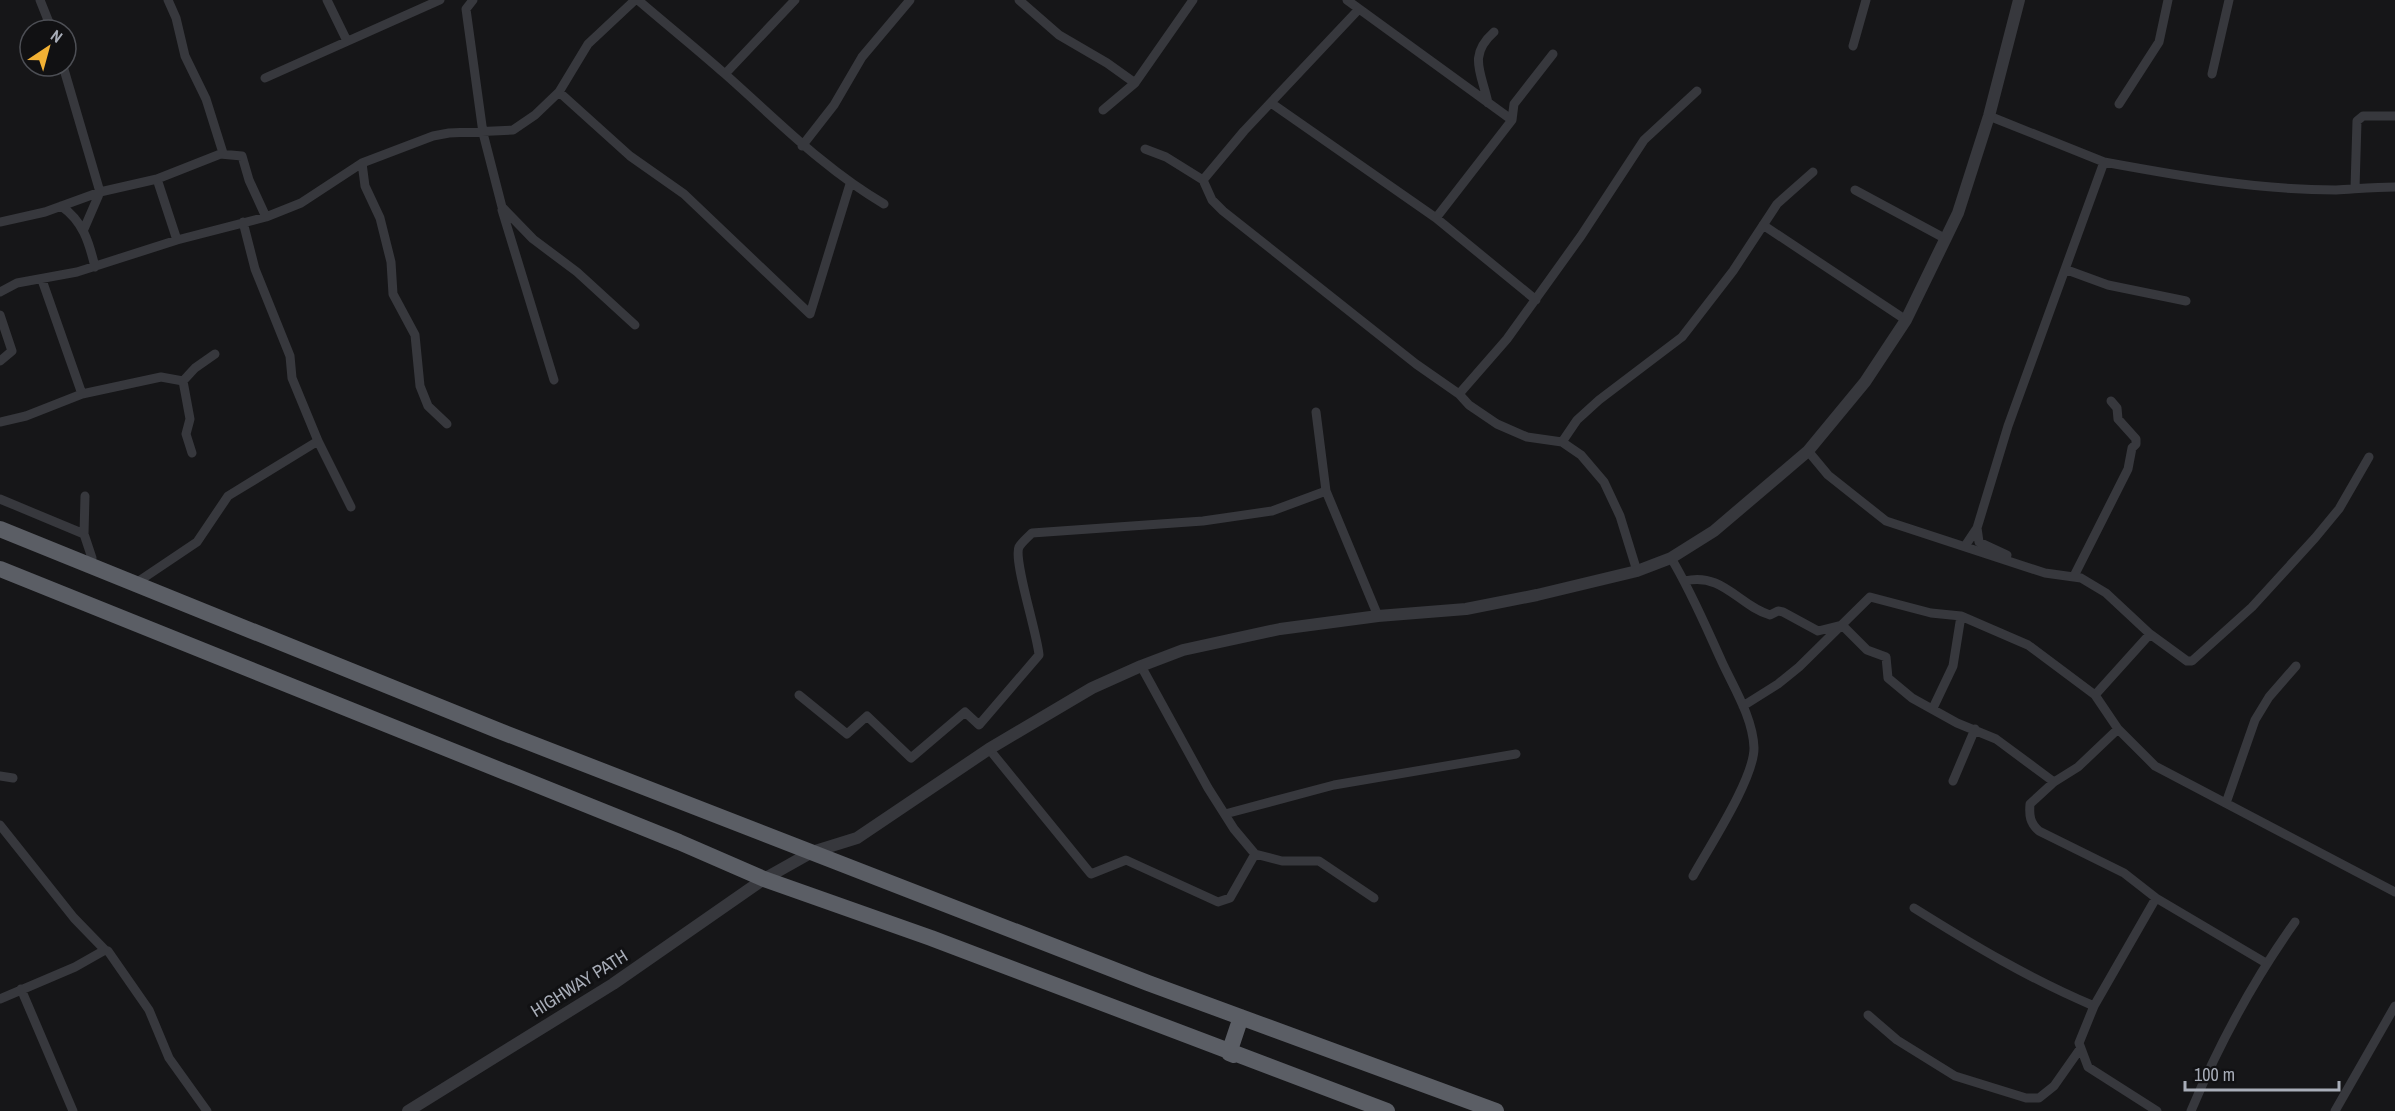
<svg xmlns="http://www.w3.org/2000/svg" width="2395" height="1111" font-family="'Archivo Narrow',sans-serif">
  <rect width="100%" height="100%" fill="#161618"/>
  <g fill="none" stroke-linecap="round" stroke-linejoin="round">
    <path stroke="#37383d" stroke-width="9" d="M40,0l12,30
      M168,0l8,18 9,38 21,43 17,54 -3,1 22,2 7,24 17,37
      M327,0l20,41
      M473,0l-7,9 17,124 19,74 31,32 44,33 58,53
      M638,0c29,25 59,49 87,74 52,46 99,95 159,130
      M1019,0l40,35 48,28 28,20 58,-83
      M1347,0l165,120
      M1853,46l13,-46
      M63,66l37,126 -16,37
      M725,74l70,-74
      M2212,74l17,-74
      M265,78l175,-78
      M559,92l71,64 54,38 126,120 40,-130
      M1271,103l165,115 100,82
      M1488,103c-6,-30 -21,-47 6,-71
      M2119,104l40,-62 9,-42
      M1103,110l32,-27
      M1989,116l115,46
      M802,146l32,-41 28,-48 48,-57
      M1145,149l21,8 37,23 9,20 11,11 193,153 43,30 10,11 28,19 30,13 35,5 19,13 23,27 16,34 17,55
      M362,163l3,23 15,32 11,44 2,32 22,41 5,51 8,20 19,18
      M157,179l20,61
      M1203,180l41,-49 115,-122
      M2355,188l2,-67 6,-5h32
      M1855,190l91,49
      M61,206c22,15 28,36 34,61
      M502,210l52,170
      M1436,218l76,-98 2,-16 39,-50
      M0,222l45,-10 55,-20 57,-13 66,-26
      M1763,225l143,95
      M2067,270l41,15 78,16
      M0,292l17,-9 60,-11 100,-32 89,-23 35,-14 61,-40 71,-27 16,-3 64,-3 22,-15 24,-23 29,-48 47,-44
      M0,315l12,36 -12,10
      M183,381l7,38 -4,15 6,19
      M82,394l79,-17 22,4 12,-13 20,-14
      M1459,394l48,-55 74,-103 63,-96 53,-49
      M1316,412l10,79 52,125
      M0,422l26,-6 56,-22 -40,-114
      M318,441l33,66
      M1562,442l15,-22 22,-20 83,-63 51,-66 44,-67 36,-32
      M1808,451l20,24 58,46 159,52 36,5 25,15 44,41 37,27h5l60,-54 63,-69 24,-29 30,-52
      M0,499l84,35 8,24 -5,7
      M1977,528l2,14 28,13
      M84,534l1,-38
      M1965,546l12,-18 31,-102 96,-264c76,14 154,28 232,28 19,-1 39,-3 59,-3
      M1671,558c20,33 35,69 51,104 12,26 31,56 32,86 0,31 -45,99 -61,128
      M2074,576l54,-107 4,-21 4,-4v-5l-18,-20 -1,-11 -6,-7
      M1685,581c38,-9 54,25 85,34l8,-4 5,1 35,19 24,-6 25,25 19,7 2,21 24,20 45,25 39,16 58,43
      M136,583l61,-41 31,-46 90,-55 -26,-63 -2,-22 -35,-87 -12,-47
      M1141,666l67,122 26,41 21,25 27,7h37l55,37
      M799,695l48,39 20,-18 44,42 54,-46 14,13 60,-70c-2,-23 -26,-95 -20,-108 3,-5 9,-10 13,-14l171,-12 69,-10 54,-20
      M2095,695l55,-61
      M1743,706l35,-22 21,-17 71,-70 61,16 30,3 67,29 67,50 23,34 37,37 240,126
      M1933,708l20,-42 8,-50
      M2118,729l-40,38 -24,15 -24,22c-1,12 0,19 9,27l85,42 32,25 110,65
      M989,749l102,125 35,-14 92,42 12,-4 25,-44
      M0,776l13,2
      M1953,781l22,-52
      M2226,803l29,-83 14,-23 27,-31
      M1225,814l109,-29 182,-31
      M0,825l74,93 31,32
      M2156,898l-62,108 -15,37 9,24 69,44
      M1914,908c59,37 116,71 180,98
      M21,989l52,122
      M0,999l75,-32 30,-17 3,1 41,59 20,48 38,53
      M1868,1015l29,25 58,36 71,22h13l15,-12 26,-37
      M2191,1111c28,-67 62,-130 104,-189
      M2335,1111l60,-105"/>
    <path stroke="#37383d" stroke-width="12" d="M408,1111l205,-127 151,-105 48,-27 45,-14 132,-89 103,-61 49,-22 42,-16 97,-21 98,-13 88,-7 71,-14 100,-24 34,-13 43,-27 94,-80 57,-69 41,-62 52,-107 31,-97 30,-116"/>
    <path stroke="#5b5e65" stroke-width="16" d="M0,529l497,201 651,253 348,128
      M0,569l679,273 85,37 167,59 456,173
      M1234,1055l-5,-2 12,-36"/>
  </g>
  <g text-anchor="middle" dominant-baseline="central" stroke-width="6" stroke-linejoin="round" paint-order="stroke">
    <g font-size="18" fill="#a8adb8" stroke="#111113">
      <text transform="translate(579 983) rotate(-32)">HIGHWAY PATH</text>
    </g>
  </g>
  <g transform="translate(48 48) rotate(36)"><circle r="28" fill="#111113" stroke="#4d4f55" stroke-width="1.5"/>
  <path d="M0-4.5L10 22L0 15L-10 22Z" fill="#f2b134"/>
  <text y="-9" font-size="16" font-weight="bold" text-anchor="middle" fill="#a8adb8">N</text>
  </g>
  <path d="M2185 1081v9h154v-9" fill="none" stroke="#a8adb8" stroke-width="3"/>
  <text x="2194" y="1081" font-size="18" fill="#a8adb8" stroke="#111113" stroke-width="4.5" paint-order="stroke">100 m</text>
</svg>
